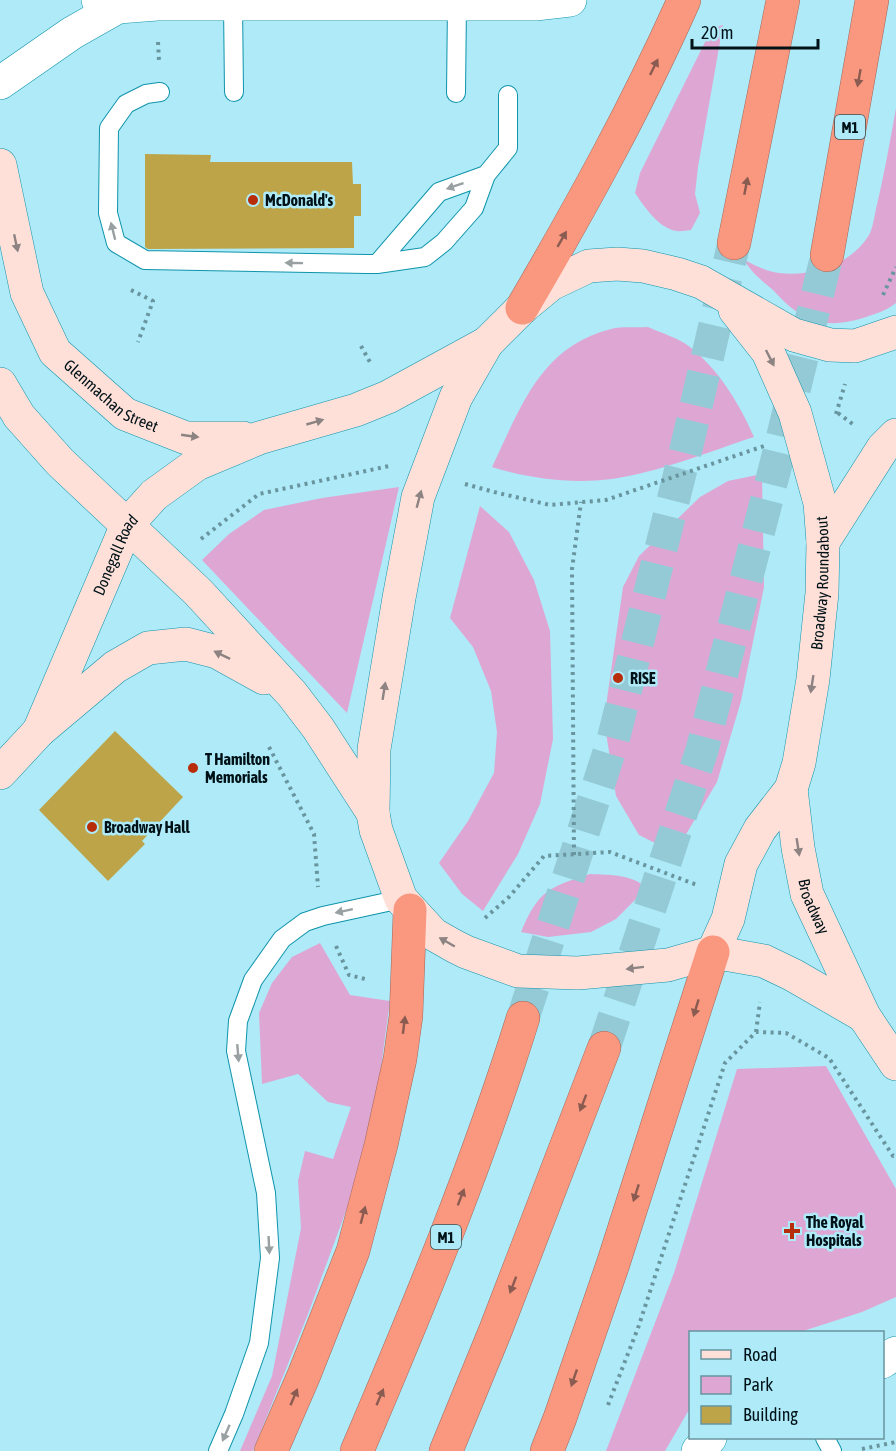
<svg xmlns="http://www.w3.org/2000/svg" width="896" height="1451" font-family="'Asap Condensed',sans-serif">
  <rect width="100%" height="100%" fill="#aeeaf8"/>
  <path fill="#dea7d3" d="M723,25l-25,142 -3,27 5,19 -9,17c-4,0 -10,2 -14,1 -18,-2 -33,-25 -42,-38l5,-20 72,-145z
    M896,108v195c-10,8 -21,11 -33,15 -29,9 -50,7 -74,-12 -6,-5 -11,-11 -16,-16 -13,-11 -20,-16 -29,-30 11,5 23,12 35,13 32,4 72,-8 90,-38 4,-7 5,-18 7,-26 8,-34 14,-67 20,-101z
    M648,327c13,6 31,11 42,20 29,23 49,56 64,90 -46,15 -94,35 -142,42 -40,5 -82,0 -120,-12 29,-60 48,-120 119,-138 11,-3 25,-1 37,-2z
    M762,474l2,113 -23,114 -24,81 -42,71 -36,-18 -23,-39 -12,-76 19,-133 16,-31 61,-59 28,-16z
    M399,487l-52,226 -145,-153 27,-26 35,-24 58,-12z
    M480,506l29,26 25,48 16,51 3,108 -13,65 -22,50 -35,57 -21,-17 -23,-31 29,-42 26,-48 3,-41 -6,-41 -18,-44 -23,-29z
    M590,874c20,1 41,0 57,14l-31,31 -25,13 -43,5 -27,-5c17,-41 28,-45 69,-58z
    M320,943l30,52 40,6 -12,88 -14,73 -56,152 -55,137h-13l32,-75 29,-148 -3,-47 7,-30 28,8 18,-52 -23,-5 -30,-28 -36,10 -3,-71 13,-30 20,-26z
    M826,1066l70,123v108l-34,15 -62,20h-110v76l-25,43h-59l68,-178 63,-204z"/>
  <path fill="#bda448" d="M145,154l66,1 -1,7h142l1,22h8v32h-7v32l-206,1 -3,-2z
    M115,731l68,66 -41,44 3,3 -37,37 -69,-71z"/>
  <g fill="none" stroke-linecap="round" stroke-linejoin="round">
    <path stroke="#94cad6" stroke-width="33" stroke-dasharray="33 16" stroke-linecap="butt" d="M523,1018l90,-278 74,-295 47,-202
      M604,1048l98,-298 74,-286 51,-209"/>
    <g stroke="#0f94ab" stroke-width="20">
      <path id="lane" d="M233,4l1,88
        M160,92l-14,2 -20,10 -17,24 -1,85 8,30 29,17 222,4h10l62,-72 47,-17 22,-27v-53
        M456,93l1,-89
        M377,264l48,-7 19,-15 30,-34 12,-33
        M825,1438l7,13
        M218,1451l16,-37 25,-71 11,-85 -4,-65 -30,-142 2,-30 15,-41 29,-41 23,-17 18,-6 78,-17"/>
    </g>
    <g stroke="#0f94ab" stroke-width="34">
      <path id="street" d="M98,0l20,7 39,-3h378l35,-4
        M0,83l72,-50 46,-26
        M882,1362l14,-9
        M698,1451l12,-13"/>
    </g>
    <g stroke="#0f94ab" stroke-width="34">
      <g id="secondary">
        <path id="s1" d="M0,165l27,128 28,59 70,62 61,24h57"/>
        <path d="M0,384l19,32 41,46 138,130 94,102 26,34 55,85"/>
        <path d="M823,542l60,-94 13,-13"/>
        <path id="s2" d="M39,731l88,-206 27,-30 43,-31 62,-26 97,-28 32,-13 99,-54"/>
        <path d="M0,773l39,-42 76,-64 33,-19 38,-4 31,8 47,26"/>
        <path id="s3" d="M791,789l7,59 9,46 57,122 32,48"/>
        <path id="s4" d="M713,952l15,-33 13,-55 19,-35 31,-40 8,-26 14,-84 9,-86 1,-51 -3,-39 -25,-90 -27,-61 -33,-42"/>
        <path d="M864,1016l-71,-41 -29,-14 -51,-9 -45,13 -90,8 -60,-2 -52,-19 -12,-6 -21,-12 -32,-35 -25,-69 -3,-17 1,-64 25,-151 19,-101 38,-100 31,-54 35,-35 29,-24 38,-18 28,-2 26,2 34,8 24,8 93,53 36,10 25,1 41,-14"/>
      </g>
    </g>
    <g stroke="#a2685b" stroke-width="34">
      <path id="highway" d="M734,243l49,-243
        M827,255l45,-255
        M522,308c59,-101 115,-202 162,-308
        M271,1451l33,-76 49,-124 28,-106 19,-86 6,-43 4,-106
        M357,1451c61,-143 120,-285 166,-433
        M446,1451l50,-122 108,-281
        M547,1451l13,-33 53,-154 100,-312"/>
    </g>
    <path stroke="#69959f" stroke-width="4" stroke-dasharray="3 4.5" stroke-linecap="butt" d="M158,42l1,19
      M131,290l22,11 -15,41
      M883,295l13,-28
      M361,346l10,18
      M838,413l16,12
      M836,414l9,-30
      M465,484l29,8 56,13 56,-5 158,-54
      M201,539l58,-45 130,-28
      M269,747l45,87 4,53
      M574,855l-2,-286 9,-67
      M485,918l24,-21 35,-41 66,-4 87,33
      M336,946l13,29 20,5
      M756,1032l4,-30
      M608,1405l30,-77 87,-265 31,-31 30,1 43,25 64,98h3
      M862,1449l34,-7"/>
    <use href="#lane" stroke="#fff" stroke-width="18"/>
    <use href="#street" stroke="#fff" stroke-width="33"/>
    <use href="#secondary" stroke="#fee0d9" stroke-width="33"/>
    <use href="#highway" stroke="#fa977f" stroke-width="33"/>
  </g>
  <defs><path id="oneway-solid" d="M-6-.8H1V-3.2L6.5 0L1 3.2V.8H-6Z" transform="scale(1.5)"/></defs>
  <g fill="#8a5b50">
    <use href="#oneway-solid" transform="translate(654 67) rotate(-64)"/>
    <use href="#oneway-solid" transform="translate(859 78) rotate(100)"/>
    <use href="#oneway-solid" transform="translate(746 186) rotate(-79)"/>
    <use href="#oneway-solid" transform="translate(562 239) rotate(-60)"/>
    <use href="#oneway-solid" transform="translate(696 1008) rotate(107)"/>
    <use href="#oneway-solid" transform="translate(404 1025) rotate(-83)"/>
    <use href="#oneway-solid" transform="translate(583 1103) rotate(111)"/>
    <use href="#oneway-solid" transform="translate(636 1193) rotate(108)"/>
    <use href="#oneway-solid" transform="translate(461 1197) rotate(-69)"/>
    <use href="#oneway-solid" transform="translate(363 1215) rotate(-75)"/>
    <use href="#oneway-solid" transform="translate(513 1285) rotate(111)"/>
    <use href="#oneway-solid" transform="translate(574 1378) rotate(109)"/>
    <use href="#oneway-solid" transform="translate(294 1397) rotate(-67)"/>
    <use href="#oneway-solid" transform="translate(380 1397) rotate(-67)"/>
  </g>
  <g fill="#99a0a2">
    <use href="#oneway-solid" transform="translate(455 186) rotate(161)"/>
    <use href="#oneway-solid" transform="translate(113 231) rotate(-104)"/>
    <use href="#oneway-solid" transform="translate(294 263) rotate(-179)"/>
    <use href="#oneway-solid" transform="translate(344 911) rotate(168)"/>
    <use href="#oneway-solid" transform="translate(238 1053) rotate(85)"/>
    <use href="#oneway-solid" transform="translate(269 1245) rotate(87)"/>
    <use href="#oneway-solid" transform="translate(226 1433) rotate(114)"/>
  </g>
  <g fill="#8c8382">
    <use href="#oneway-solid" transform="translate(16 243) rotate(78)"/>
    <use href="#oneway-solid" transform="translate(770 358) rotate(63)"/>
    <use href="#oneway-solid" transform="translate(315 422) rotate(-16)"/>
    <use href="#oneway-solid" transform="translate(190 436) rotate(8)"/>
    <use href="#oneway-solid" transform="translate(419 499) rotate(-75)"/>
    <use href="#oneway-solid" transform="translate(222 655) rotate(-154)"/>
    <use href="#oneway-solid" transform="translate(812 684) rotate(99)"/>
    <use href="#oneway-solid" transform="translate(384 691) rotate(-81)"/>
    <use href="#oneway-solid" transform="translate(798 847) rotate(81)"/>
    <use href="#oneway-solid" transform="translate(447 942) rotate(-150)"/>
    <use href="#oneway-solid" transform="translate(635 968) rotate(173)"/>
  </g>
  <g fill="#b82d09" stroke="#aeeaf8" stroke-width="2">
    <circle cx="253" cy="200" r="6"/>
    <circle cx="618" cy="678" r="6"/>
    <circle cx="193" cy="768" r="6"/>
    <circle cx="92" cy="827" r="6"/>
    <path d="M789 1222h6v6h6v6h-6v6h-6v-6h-6v-6h6z"/>
  </g>
  <g text-anchor="middle" dominant-baseline="central" stroke-width="5" stroke-linejoin="round" paint-order="stroke">
    <g fill="#aeeaf8" stroke="#34535a" stroke-width="1.5">
      <rect x="835" y="115" width="30" height="24" rx="4.5"/>
      <rect x="431" y="1225" width="30" height="24" rx="4.5"/>
    </g>
    <g font-size="15" font-weight="bold" fill="#001217">
      <text x="850" y="127">M1</text>
      <text x="446" y="1237">M1</text>
    </g>
    <g font-size="16" font-weight="bold" fill="#001217" stroke="#aeeaf8" text-anchor="start">
      <text x="265" y="200">McDonald's</text>
      <text x="630" y="678">RISE</text>
      <text x="205" y="759">T Hamilton<tspan x="205" dy="18">Memorials</tspan></text>
      <text x="104" y="827">Broadway Hall</text>
      <text x="806" y="1222">The Royal<tspan x="806" dy="18">Hospitals</tspan></text>
    </g>
    <g font-size="16" fill="#001217" stroke="#aeeaf8">
      <text stroke="none"><textPath href="#s1" startOffset="268">Glenmachan Street</textPath></text>
      <text stroke="none"><textPath href="#s2" startOffset="192">Donegall Road</textPath></text>
      <text stroke="none"><textPath href="#s4" startOffset="392">Broadway Roundabout</textPath></text>
      <text stroke="none"><textPath href="#s3" startOffset="120">Broadway</textPath></text>
    </g>
  </g>
  <rect x="689" y="1331" width="195" height="108" fill="#aeeaf8" stroke="#68949e" stroke-width="1.5"/>
  <rect x="701" y="1350" width="30" height="9" fill="#fee0d9" stroke="#68949e" stroke-width="1.5"/>
  <text x="743" y="1361" font-size="18" fill="#001217">Road</text>
  <rect x="701" y="1376" width="30" height="18" fill="#dea7d3" stroke="#68949e" stroke-width="1.5"/>
  <text x="743" y="1391" font-size="18" fill="#001217">Park</text>
  <rect x="701" y="1406" width="30" height="18" fill="#bda448" stroke="#68949e" stroke-width="1.5"/>
  <text x="743" y="1421" font-size="18" fill="#001217">Building</text>
  <path d="M692 39v9h126v-9" fill="none" stroke="#001217" stroke-width="3"/>
  <text x="701" y="39" font-size="18" fill="#001217" stroke="#aeeaf8" stroke-width="4.5" paint-order="stroke">20 m</text>
</svg>
